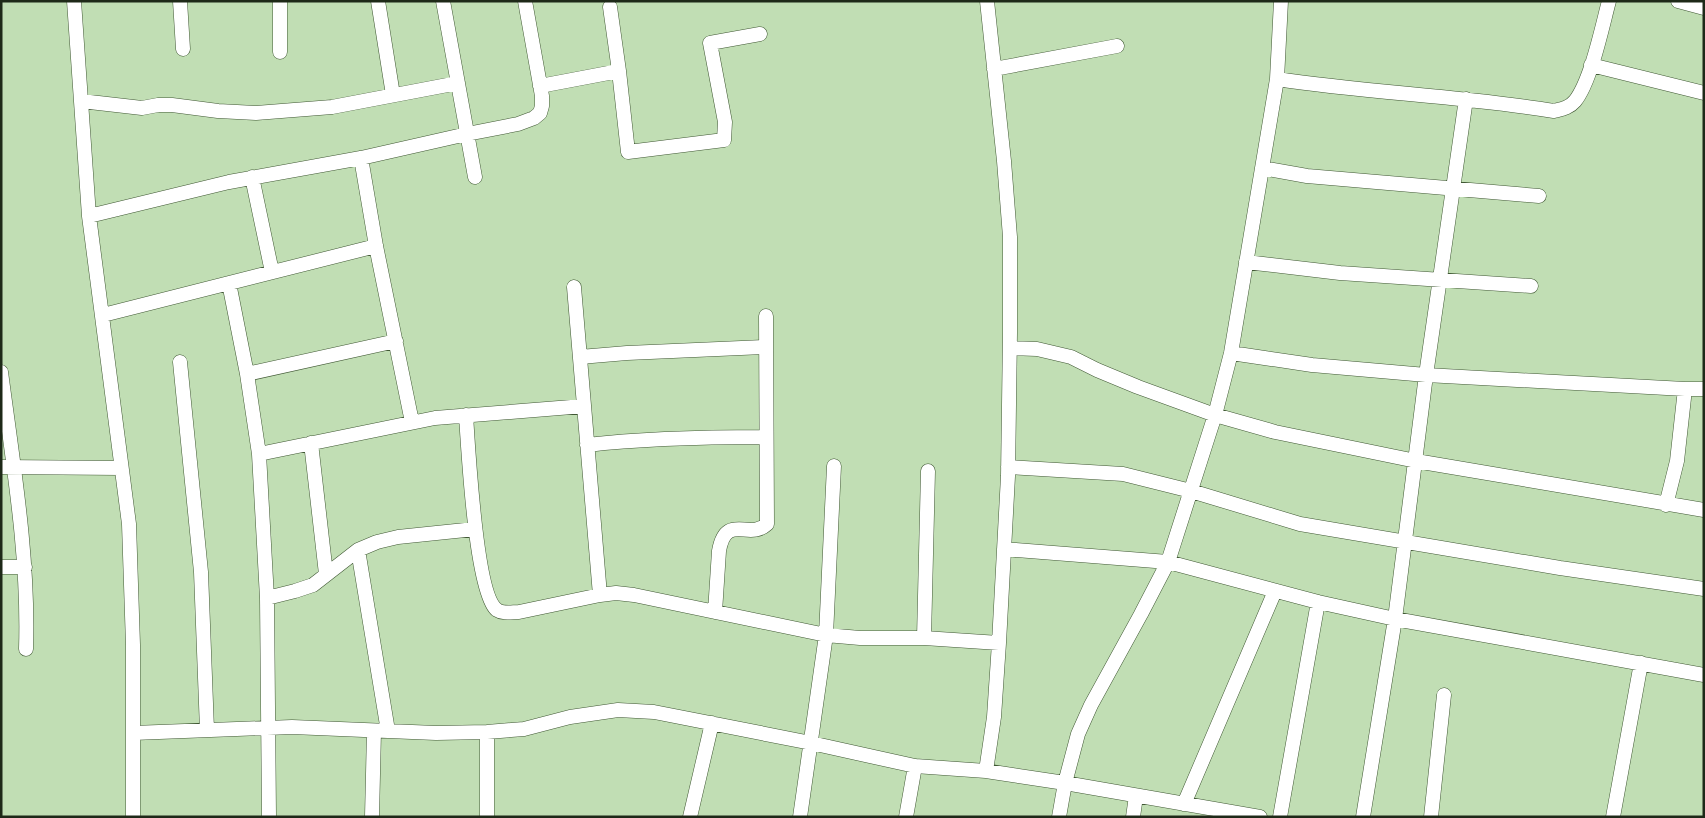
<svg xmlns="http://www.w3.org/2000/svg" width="1705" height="818" font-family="'Open Sans',sans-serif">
  <rect width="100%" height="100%" fill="#c1deb4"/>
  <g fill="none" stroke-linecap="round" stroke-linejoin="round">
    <g stroke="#405834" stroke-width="15">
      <path id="minor" d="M74,1l15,215 40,308 4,121v172
        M180,1l3,48
        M280,1v51
        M378,1l15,94
        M443,1l32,176
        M1678,1l26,7
        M610,7l9,64
        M1591,65l113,28
        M994,69l123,-23
        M1277,79c92,14 185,17 277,32 8,-2 15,-3 21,-10 16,-20 27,-74 34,-100
        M540,86l79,-15 9,81 96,-12 1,-18 -15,-79 50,-9
        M81,101l61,7 16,-3h14l46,6 38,2 76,-6 126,-24
        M361,158l15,88 36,176
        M1262,168l45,8 232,20
        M252,177l20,95
        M89,216l140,-34 132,-24 106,-24 51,-10 16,-6 6,-5 2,-7v-10l-17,-95
        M1246,262l94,11 191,13
        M229,283l18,91 12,80 8,144 2,219
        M574,287l26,308
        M103,315l273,-69
        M1010,348l27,1 34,8 26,13 41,17 77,28 60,17 141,29 288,49
        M1231,353l81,12 114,10 259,14h19
        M580,357l47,-4 139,-6
        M180,362l21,210 6,158
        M1,372c12,92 28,184 25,277
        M247,374l149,-33
        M466,415c2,31 10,180 31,195 6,4 15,2 22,2l81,-17 16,-2 18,2 192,40 34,3h64l75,5
        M311,443l15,131
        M587,445c59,-7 119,-8 179,-8
        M259,454l176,-36 149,-12
        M1,467l120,1
        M1008,467l115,7 68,17 109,33 260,44 144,21
        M1666,505l11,-44 8,-72
        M1004,549l164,13 150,40 77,17 309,56
        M358,550l30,181
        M1,567h24
        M267,598l28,-7 18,-6 45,-35 19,-8 21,-5 77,-8
        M715,612l4,-61c7,-39 30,-10 48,-27l-1,-208
        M924,638l4,-167
        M487,732v85
        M133,733l159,-6 144,6 51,-1 37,-3 46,-12 48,-7 36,2 157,31 104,23 71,5 79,12 195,34
        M986,771l8,-54 5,-74 9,-167 2,-143v-96l-6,-76 -17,-160
        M1184,804l91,-213
        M372,817l2,-86
        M690,817l22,-94
        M800,817l26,-182 8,-169
        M906,817l9,-51
        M1059,817l6,-34 13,-49 13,-29 50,-91 27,-52 47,-147 16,-62 46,-274 4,-78
        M1133,817l3,-21
        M1280,817l38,-215
        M1363,817l32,-198 31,-244 40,-276
        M1431,817l13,-122
        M1613,817l28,-154"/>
    </g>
    <use href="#minor" stroke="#fff" stroke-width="14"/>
  </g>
  <rect width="1705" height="818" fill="none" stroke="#1e2918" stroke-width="5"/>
</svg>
